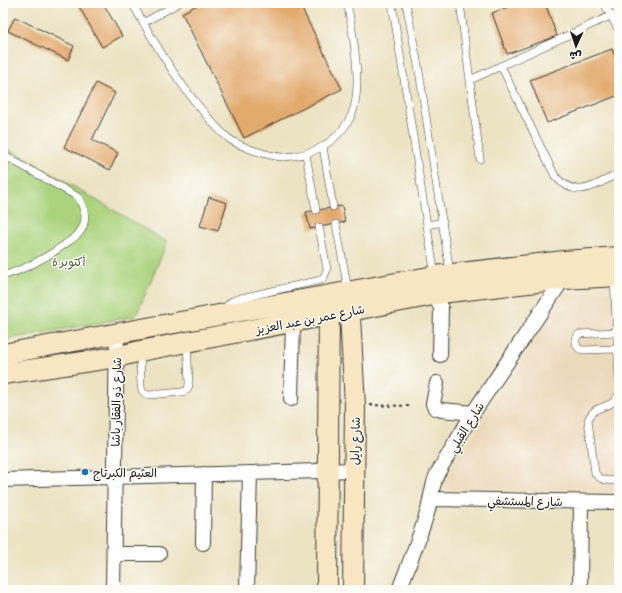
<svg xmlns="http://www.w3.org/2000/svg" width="622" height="593" font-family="'Patrick Hand','Playpen Sans Arabic',sans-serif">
  <rect width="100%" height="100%" fill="#fdfcf7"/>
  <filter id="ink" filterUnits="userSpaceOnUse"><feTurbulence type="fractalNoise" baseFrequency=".025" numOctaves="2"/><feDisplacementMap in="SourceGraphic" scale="8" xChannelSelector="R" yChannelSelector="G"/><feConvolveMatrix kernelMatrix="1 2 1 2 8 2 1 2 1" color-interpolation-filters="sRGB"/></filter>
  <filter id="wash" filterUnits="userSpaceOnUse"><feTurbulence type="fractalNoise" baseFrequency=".012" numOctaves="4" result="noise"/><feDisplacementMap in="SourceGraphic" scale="16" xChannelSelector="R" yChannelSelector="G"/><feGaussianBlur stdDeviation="0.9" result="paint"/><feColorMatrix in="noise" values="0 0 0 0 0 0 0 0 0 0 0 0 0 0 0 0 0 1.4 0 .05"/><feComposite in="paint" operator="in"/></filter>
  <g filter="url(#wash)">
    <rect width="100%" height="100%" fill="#ece3c3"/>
    <path fill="#ecd8ba" d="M619,291v201l-180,-3 125,-196z"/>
    <path fill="#abd37d" stroke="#64784c" d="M3,146l26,14 138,82 -31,74 -133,24z"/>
    <g id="blocks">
      <path fill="#e3aa6e" d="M77,3h26l19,33 -20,11z
        M201,3h98l43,86 -98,49 -62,-125z
        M519,3h26l12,33 -50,18 -15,-41z
        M15,17l59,29 -6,14 -60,-29z
        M612,49l7,18v28l-72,28 -17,-43z
        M96,83l19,10 -23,47 26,13 -8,17 -46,-23z
        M209,197l18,6 -9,28 -18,-5z
        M342,206l3,16 -35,7 -4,-17z"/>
    </g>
  </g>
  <g filter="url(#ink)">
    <use href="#blocks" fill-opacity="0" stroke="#3b3a35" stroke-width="1"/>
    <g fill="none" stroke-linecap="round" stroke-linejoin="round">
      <g stroke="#3b3a35" stroke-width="8">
        <path id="lane" d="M132,3c21,37 42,74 69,106 9,11 17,21 27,29 12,9 40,18 54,19 4,0 8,-1 12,-1 15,-2 27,-7 38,-16 8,-7 15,-15 19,-24 13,-26 2,-84 -4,-113
          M392,3l43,273
          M406,3l13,68 31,202
          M460,3l20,156
          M604,3l15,28
          M143,23l36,-20
          M501,66l54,110c22,25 40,9 64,-3
          M470,80l149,-68
          M323,147l10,60
          M3,155l75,42c4,8 9,17 6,26 -2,11 -12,16 -20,22 -20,14 -38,24 -61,31
          M306,155l10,55
          M336,224l12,66
          M427,225l16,-3
          M614,278l5,102
          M223,309l9,-8 9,-3 80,-18 4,-5 2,-6 -8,-42
          M616,332l-37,2c-5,4 -4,14 3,16l35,-1
          M140,353l1,34c1,5 3,7 8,8l33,-3c5,-1 7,-3 7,-9l-2,-40
          M619,394c-8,18 -23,7 -31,26l7,53c7,9 14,8 24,7"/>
      </g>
      <g stroke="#3b3a35" stroke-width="16">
        <path id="street" d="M436,286l2,16 3,6 -1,47
          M437,383l-4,21 2,4 7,2 31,3
          M291,399l2,-77
          M3,480l352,-10
          M430,499l189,3
          M203,543l1,-69
          M114,554h45
          M113,590l4,-256
          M247,590l3,-117
          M399,590c10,-26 21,-53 29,-80 3,-12 4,-25 9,-36l36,-61 90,-134
          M580,590l1,-88"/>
      </g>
      <g stroke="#3b3a35" stroke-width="22">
        <path id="secondary" d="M349,298l6,107 -2,185
          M3,354l432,-78 129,-15 55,-4
          M3,374l114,-17 23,-6 309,-59 114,-13 56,-3
          M327,590l2,-287"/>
      </g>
      <path stroke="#3b3a35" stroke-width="2" stroke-dasharray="3 3" stroke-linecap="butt" d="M370,405l39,1"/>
      <use href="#lane" stroke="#fff" stroke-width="7"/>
      <use href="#street" stroke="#fff" stroke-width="14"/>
      <use href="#secondary" stroke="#f9e7c3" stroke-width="20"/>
    </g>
  </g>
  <circle fill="#1f6fb2" stroke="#fdfcf7" stroke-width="1.5" cx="85" cy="472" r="4"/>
  <g text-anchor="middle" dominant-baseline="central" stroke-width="3" stroke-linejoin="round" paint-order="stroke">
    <g font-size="12" fill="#4e5c3e" stroke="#fdfcf7">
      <text x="69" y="261">6 أكتوبر</text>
    </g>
    <g font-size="12" fill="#1c1c1c" stroke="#fdfcf7">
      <text transform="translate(310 319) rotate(-11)">شارع عمر بن عبد العزيز</text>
      <text transform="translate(116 402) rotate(-89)">شارع ذو الفقار باشا</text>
      <text transform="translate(466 427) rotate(-58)">شارع القبلي</text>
      <text transform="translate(355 441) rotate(-89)">شارع رايل</text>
      <text transform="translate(525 501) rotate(1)">شارع المستشفي</text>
    </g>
    <g font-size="12" fill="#1c1c1c" stroke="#fdfcf7" text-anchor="start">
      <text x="93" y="472">العثيم الكبرتاج</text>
    </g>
  </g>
  <rect width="622" height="593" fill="none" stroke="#fdfcf7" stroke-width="16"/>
  <g transform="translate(576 46) rotate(183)" stroke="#fdfcf7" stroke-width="3" paint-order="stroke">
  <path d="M0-3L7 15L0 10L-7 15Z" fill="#1c1c1c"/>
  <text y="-6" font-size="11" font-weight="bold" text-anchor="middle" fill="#1c1c1c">ش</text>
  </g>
</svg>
